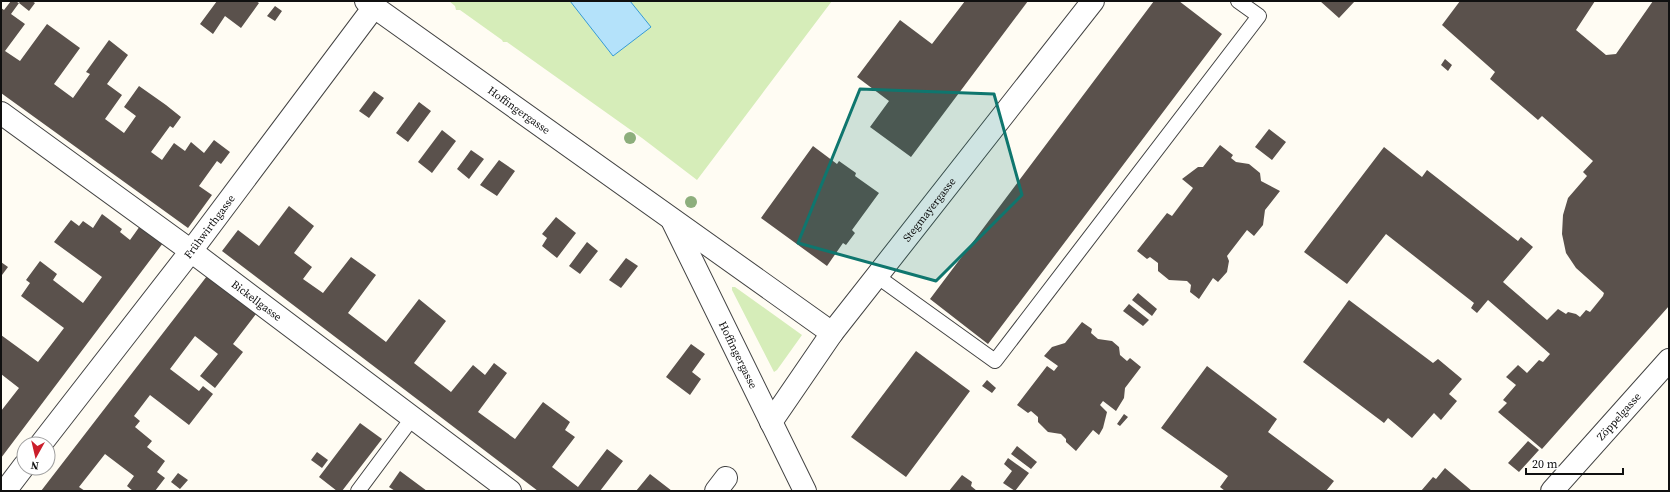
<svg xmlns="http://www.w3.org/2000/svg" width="1670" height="492" font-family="'Source Serif 4',serif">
  <rect width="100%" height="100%" fill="#fffcf3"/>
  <path fill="#d6edb9" d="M449,1h383l-135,179 -55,-42 -135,-96h-4l-1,-2 -42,-30h-4l-1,-4z
    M732,287h3l67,48 -25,35 -3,2 -42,-82z"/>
  <path fill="#b4e2fa" stroke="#369bd6" d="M570,1h60l21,26 -38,29z"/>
  <path fill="#5a514c" d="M11,1h4l4,2 1,-2h12l3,2 -6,8 -10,-8 -8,11 14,10 -20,27 15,10 27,-37 33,24 -26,36 19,14 17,-24 -4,-2 23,-32 19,15 -21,29 15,11 -17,24 19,14 12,-17 -12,-9 15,-21 27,19 15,12 -8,11 -3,-2 -19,26 11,8 12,-17 11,8 6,-9 13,11 10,-13 16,12 -9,12 -4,-3 -18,25 13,9 -24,33 -187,-135v-85l3,2z
    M217,1h39l3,2 -18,25 -16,-12 -12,18 -13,-10z
    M965,1h63l-117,156 -41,-30 19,-26 -32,-24 43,-57 32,24z
    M1154,1h25l43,33 -234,310 -58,-45z
    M1320,1h35l-16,17z
    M1460,1h135l-19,29 30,25 10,-1 37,-53h16v305l-127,143 -44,-37 9,-9 -4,-3 13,-15 -10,-8 12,-12 9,8 12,-13 4,2 7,-8 -62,-54 -11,13 -6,-5 3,-5 -88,-69 -39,50 -43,-32 80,-105 38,30 5,-7 91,71 3,-4 12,10 -30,35 44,38 11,-11 8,5 2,-2 8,2 4,3 6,-7 4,2 13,-16 1,-3 -28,-25 -10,-15 -4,-19 1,-19 5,-17 19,-22 -4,-4 10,-11 -51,-45 -4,4 -48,-41 5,-7 -53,-47z
    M275,6l7,5 -7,10 -8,-5z
    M1445,59l7,6 -4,6 -7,-6z
    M374,91l10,7 -15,20 -10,-7z
    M419,102l12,9 -23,31 -12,-9z
    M1269,129l17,13 -14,18 -17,-13z
    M442,130l14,11 -24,32 -14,-11z
    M1220,145l13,10 -2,3 5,4 13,2 11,9 1,8 19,10 -15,19 -2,15 -9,11 -7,-6 -20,26 2,5 -2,11 -9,10 -5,-4 -14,21 -9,-7 1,-7 -4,-4 -18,-1 -11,-9v-8l-8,-6 -3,2 -10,-8 30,-38 5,3 21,-28 -11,-9 16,-12h5z
    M813,146l24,18 2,-3 17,12 -1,3 24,17 -27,37 3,3 -9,12 -3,-2 -16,23 -66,-48z
    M471,150l13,9 -15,20 -12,-10z
    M499,160l16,11 -18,25 -17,-11z
    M289,206l25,20 -20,27 18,14 -9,12 20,14 28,-36 14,10 11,8 -28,38 38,29 33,-43 27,22 -32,42 37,29 22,-27 12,10 9,-12 13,10 -29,39 37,27 28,-37 27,20 -5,8 10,7 -23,30 26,20 29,-38 16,12 -23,30h-62l-316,-240 16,-21 21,16z
    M102,214l20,15 -2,3 10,8 10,-14 23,17 -162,215v-47l18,-23 -18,-14v-39l37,27 26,-34 -43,-32 9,-13 -4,-3 14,-19 17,13 -4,6 30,23 19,-26 -48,-35 17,-22 8,6 4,-5 10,7z
    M556,217l20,16 -19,25 -15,-12 5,-8 -5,-4z
    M587,242l11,9 -18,23 -11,-8z
    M626,258l12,8 -17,22 -12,-8z
    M1,262l7,5 -6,8 -1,-2z
    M207,276l49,38 -23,30 10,8 -28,36 -15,-12 18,-22 -23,-18 -25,33 29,22 4,-5 10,8 -24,31 -39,-30 -16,21 6,5 -5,6 17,14 -5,6 18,14 -8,11 8,6 -10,13h-22l-6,-5 7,-10 -29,-22 -26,33 6,4h-44z
    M1138,293l19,16 -5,7 -20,-16z
    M1349,300l84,63 5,-4 24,20 -13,15 8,7 -16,19 -7,-7 -22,25 -24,-20 -4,5 -81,-61z
    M1129,304l20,16 -6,6 -20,-15z
    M1082,322l10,7 -1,4 7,6 14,2 7,6 1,8 7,6 3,-3 11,9 -16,21 -1,10 -8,13 -13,-10 -3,4 7,7 -4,16 -4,7 -6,-5 -17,21 -10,-9v-3l-5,-5 -13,-2 -10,-10v-5l-7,-6 -3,2 -11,-8 30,-39 7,5 4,-5 -14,-10 8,-9 13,-4z
    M691,344l14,10 -13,18 9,7 -11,16 -24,-18z
    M916,351l54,40 -64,86 -55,-40z
    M1207,366l70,53 -9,13 66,49 -8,10h-101l-5,-4 8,-11 -67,-48z
    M987,380l9,8 -4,5 -10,-7z
    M1124,414l4,3 -8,9 -3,-2z
    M360,423l22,16 -40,52h-5l-18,-14z
    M1528,441l11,9 -20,22 -11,-9z
    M1017,446l20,16 -6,7 -20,-15z
    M317,452l11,8 -6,8 -11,-8z
    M1008,458l21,15 -14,18 -12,-8 9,-12 -8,-7z
    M1445,468l27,23h-51l12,-14 3,2z
    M400,471l27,20h-32l-6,-4z
    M178,473l10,7 -8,9 -9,-7z
    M650,474l22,17h-36z
    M962,475l10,7 -1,4 6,5h-28z"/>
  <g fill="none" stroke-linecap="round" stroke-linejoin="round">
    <g stroke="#434343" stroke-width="16">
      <path id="lane" d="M878,277l117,84 264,-345 -21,-15
        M358,491l55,-74"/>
    </g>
    <g stroke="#434343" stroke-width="24">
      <g id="street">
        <path id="s1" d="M366,1l466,332"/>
        <path id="s2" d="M1,113l190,138 319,240"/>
        <path id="s3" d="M673,222l132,269"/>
        <path id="s4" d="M771,422l61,-89 261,-332"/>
        <path id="s5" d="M41,444l150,-193 183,-244"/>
        <path d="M5,491l19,-25"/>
        <path d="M716,491l10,-13"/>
        <path id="s6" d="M1552,491l117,-131"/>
      </g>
    </g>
    <use href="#lane" stroke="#fff" stroke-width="14"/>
    <use href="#street" stroke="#fff" stroke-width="22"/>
  </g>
  <g fill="#8dae7c">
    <circle cx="630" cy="138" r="6"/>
    <circle cx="691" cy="202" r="6"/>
  </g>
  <path fill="#0f766e" fill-opacity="0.2" stroke="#0f766e" stroke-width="3" stroke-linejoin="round" d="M860,89l134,5 28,101 -86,86 -138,-38z"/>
  <g text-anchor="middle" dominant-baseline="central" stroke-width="4" stroke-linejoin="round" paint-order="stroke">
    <g font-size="11" fill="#101010" stroke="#fff">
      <text stroke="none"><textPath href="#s1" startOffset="188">Hoffingergasse</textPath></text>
      <text stroke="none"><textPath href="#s4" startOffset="265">Stegmayergasse</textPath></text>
      <text stroke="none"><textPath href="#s5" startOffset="275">Frühwirthgasse</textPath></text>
      <text stroke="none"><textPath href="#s2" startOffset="317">Bickellgasse</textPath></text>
      <text stroke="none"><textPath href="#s3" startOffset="148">Hoffingergasse</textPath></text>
      <text stroke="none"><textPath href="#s6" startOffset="100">Zöppelgasse</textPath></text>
    </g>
  </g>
  <rect width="1670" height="492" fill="none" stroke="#101010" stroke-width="4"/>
  <g transform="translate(36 456) rotate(188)"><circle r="19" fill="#ffffff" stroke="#9f9f9f"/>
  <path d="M0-3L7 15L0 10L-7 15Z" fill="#cb1e2b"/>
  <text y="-6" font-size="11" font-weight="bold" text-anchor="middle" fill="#101010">N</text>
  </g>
  <path d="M1526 468v6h97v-6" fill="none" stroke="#101010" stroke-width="2"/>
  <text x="1532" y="468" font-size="12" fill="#101010" stroke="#ffffff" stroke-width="3" paint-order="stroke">20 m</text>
</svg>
